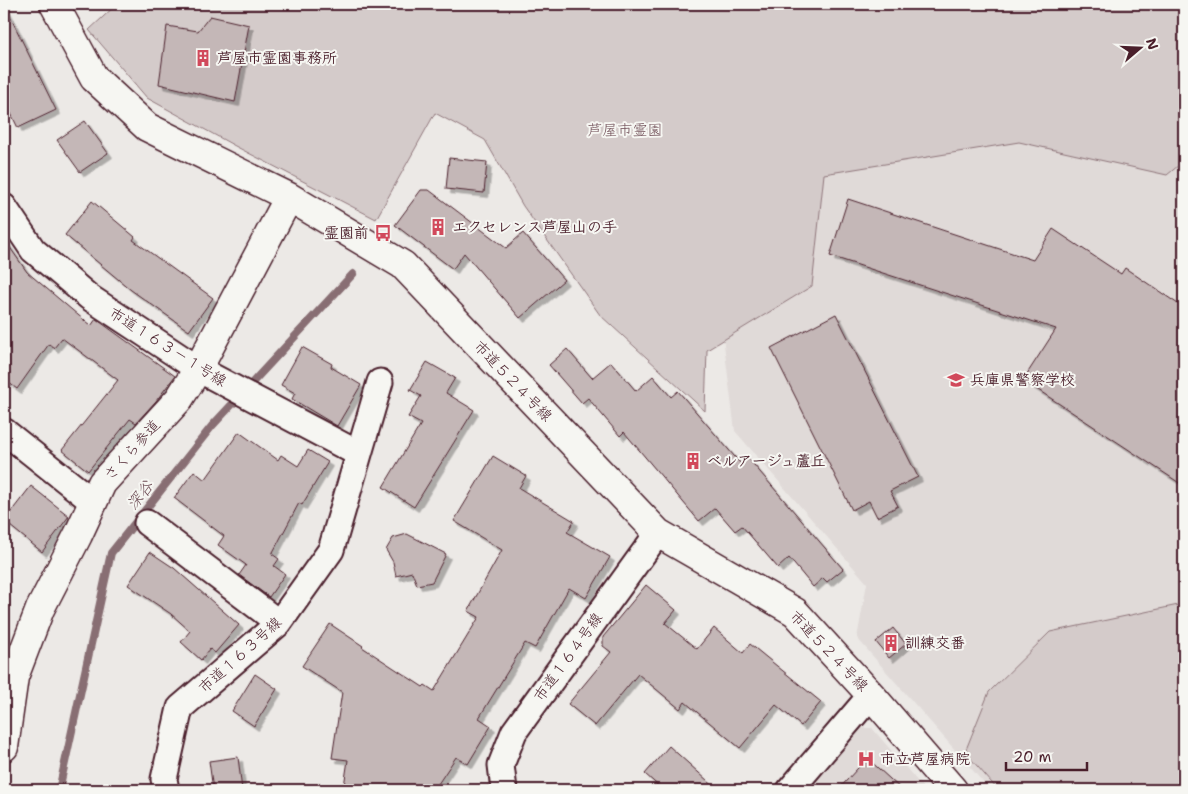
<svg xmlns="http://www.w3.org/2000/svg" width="1188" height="794" font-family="'Shantell Sans','Klee One',sans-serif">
  <defs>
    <filter id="shadow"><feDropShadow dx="4.5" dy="4.5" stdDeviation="0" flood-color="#0004"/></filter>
  </defs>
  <rect width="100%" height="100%" fill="#ece9e6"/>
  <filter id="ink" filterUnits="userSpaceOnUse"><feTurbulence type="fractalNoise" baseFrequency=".02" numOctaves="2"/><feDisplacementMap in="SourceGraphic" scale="10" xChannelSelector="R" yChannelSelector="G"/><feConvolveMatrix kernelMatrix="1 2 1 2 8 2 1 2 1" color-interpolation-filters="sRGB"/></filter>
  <g filter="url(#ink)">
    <path fill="#e0dad8" d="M1184,4v786h-194l-133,-152 10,-55 -132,-152 -13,-102 99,-163z
      M860,728h12l53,62h-118z"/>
    <path fill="#d4cbca" stroke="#8f757a" d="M117,4h1067v157l-17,14 -148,-33 -195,32 -12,112 -105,64 -2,61 -105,-96 -77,-109 -38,-66 -50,-27 -59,106 -141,-73 -88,-48 -58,-68z
      M1183,604l1,186h-186l-33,-38 24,-60 61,-60z"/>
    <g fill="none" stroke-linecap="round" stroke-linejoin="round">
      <path stroke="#886e73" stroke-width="8" d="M59,790l52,-237 101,-127 141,-152"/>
    </g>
    <path fill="#c4b7b7" stroke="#4a1f2b" filter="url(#shadow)" d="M4,4l52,106 -38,18 -14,-29z
      M210,16l39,9 -14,77 -76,-18 8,-58 31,5z
      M85,121l23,32 -28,19 -23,-32z
      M449,158l38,4 -3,31 -38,-4z
      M421,190h8l77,58 17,-15 41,47 -44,38 -56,-65 -11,16 -58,-44z
      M848,199l185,61 20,-31 68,45 4,-6 59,40v178l-161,-106 33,-51 -226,-73z
      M92,201l43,36 -2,3 80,58 -24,33 -58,-41 -66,-55z
      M4,239l23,33 64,54 5,-7 79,57 -19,25 -20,22 -6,-4 -42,52 -26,-21 56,-70 -56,-42 -8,10 -5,-4 -32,45 -13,-10z
      M836,314l82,163 -28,14 8,15 -21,11 -8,-16 -17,9 -81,-162z
      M302,347l30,17 -1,3 30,18 -24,41 -45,-27 3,-6 -14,-8z
      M567,349l25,29 19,-16 25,29 17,-15 18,21 7,-6 63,73 7,-6 95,111 -16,13 -4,-4 -10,9 -24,-29 -11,10 -36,-42 -7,5 -20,-23 -16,13 -75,-89 -4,4 -32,-38 -6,5 -33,-38z
      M427,362l28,16 -9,15 28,17 -60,97 -31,-20 38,-63 -13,-7 13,-21 -11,-6z
      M239,432l39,28 3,-5 17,11 10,-16 20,12 -26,43 -3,-2 -27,51 7,5 -5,7 11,8 -16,23 -30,-22 7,-10 -28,-20 6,-9 -50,-38 20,-27 11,9z
      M493,456l33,20 -7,12 55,33 -7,11 43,25 -24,41 -17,-10 -34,60 -10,-5 -46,75 12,8 -23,38 -12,-7 -22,33h-64l-26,-4 4,-26 -16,-2 10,-66 -40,-26 28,-42 33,22 -1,1 61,40 2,-2 9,6 45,-74 -11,-6 34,-61 -48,-29z
      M31,486l38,30 -27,36 -38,-31z
      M407,534l39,20 -14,28 -15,3 -5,-13 -16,4 -3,-14 -7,-12 7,-12z
      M150,552l24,16 65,57 -24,28 -5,-4 -9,11 -20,-18 9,-11 -19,-17 -43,-29z
      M646,585l30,25 -11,13 32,26 17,-21 29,25 7,-9 71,58 -20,24 -25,-21 -36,43 -55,-46 -5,7 -42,-35 -43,52 -27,-22 43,-52 -8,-6v-9z
      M893,628l13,16 -17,14 -13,-16z
      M255,674l22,15 -23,37 -22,-15z
      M669,746l49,44h-55l-18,-16z
      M238,757l4,33h-29l-4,-29z
      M867,758l35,32h-64z"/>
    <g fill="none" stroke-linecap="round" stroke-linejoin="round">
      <g stroke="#4a1f2b" stroke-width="29">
        <path id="street" d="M4,207l29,43 56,47 109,72 161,85
          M4,431l89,71
          M147,523l132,100
          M166,790l-2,-11 16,-71 99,-85 52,-73 49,-168
          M504,790l-3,-25 13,-33 144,-199
          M790,790l81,-95"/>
      </g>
      <g stroke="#4a1f2b" stroke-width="31">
        <path id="secondary" d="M54,4l40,74 53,49 142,70 114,68 255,268 137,79 76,83 82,95
          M4,747l10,-70 26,-68 38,-74 24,-52 77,-84 19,-30 91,-172"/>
      </g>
      <use href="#street" stroke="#f6f6f2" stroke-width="25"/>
      <use href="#secondary" stroke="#f6f6f2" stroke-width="28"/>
    </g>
  </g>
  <defs>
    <g id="building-bare" transform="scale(1.35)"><path d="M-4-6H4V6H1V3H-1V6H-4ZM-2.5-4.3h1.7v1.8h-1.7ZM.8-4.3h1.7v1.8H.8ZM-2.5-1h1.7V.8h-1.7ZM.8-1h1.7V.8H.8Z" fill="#d1495b" stroke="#f6f6f2" stroke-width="2.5" paint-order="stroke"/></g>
    <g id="bus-bare" transform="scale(1.35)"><path d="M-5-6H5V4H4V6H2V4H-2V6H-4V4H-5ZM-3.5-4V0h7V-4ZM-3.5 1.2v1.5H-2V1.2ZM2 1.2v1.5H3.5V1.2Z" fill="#d1495b" stroke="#f6f6f2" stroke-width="2.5" paint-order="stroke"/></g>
    <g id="school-bare" transform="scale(1.35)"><path d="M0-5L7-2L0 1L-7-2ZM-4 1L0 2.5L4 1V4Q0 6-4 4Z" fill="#d1495b" stroke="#f6f6f2" stroke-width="2.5" paint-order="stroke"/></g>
    <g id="hospital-bare" transform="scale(1.35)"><path d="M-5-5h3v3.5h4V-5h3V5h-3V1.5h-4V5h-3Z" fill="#d1495b" stroke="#f6f6f2" stroke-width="2.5" paint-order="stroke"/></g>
  </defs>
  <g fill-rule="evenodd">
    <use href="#building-bare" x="203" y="58"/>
    <use href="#building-bare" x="438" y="227"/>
    <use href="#bus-bare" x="383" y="233"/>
    <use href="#school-bare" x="956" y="380"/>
    <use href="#building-bare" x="693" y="461"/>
    <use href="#building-bare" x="891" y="643"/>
    <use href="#hospital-bare" x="866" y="759"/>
  </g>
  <g text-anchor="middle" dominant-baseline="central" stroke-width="4" stroke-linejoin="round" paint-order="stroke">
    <g font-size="15" font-weight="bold" fill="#4a1f2b" stroke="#f6f6f2" text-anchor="start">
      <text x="217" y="58">芦屋市霊園事務所</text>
      <text x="452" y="227">エクセレンス芦屋山の手</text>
      <text x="369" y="233" text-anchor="end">霊園前</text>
      <text x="970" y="380">兵庫県警察学校</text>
      <text x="707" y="461">ベルアージュ蘆丘</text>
      <text x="905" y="643">訓練交番</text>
      <text x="880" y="759">市立芦屋病院</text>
    </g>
    <g font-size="15" fill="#6c4a53" stroke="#f6f6f2">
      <text x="625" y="130">芦屋市霊園</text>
    </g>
    <g font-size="15" fill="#4a1f2b" stroke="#f6f6f2">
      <text transform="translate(168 347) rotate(32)">市道１６３－１号線</text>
      <text transform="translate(513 381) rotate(46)">市道５２４号線</text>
      <text transform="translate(132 450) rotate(-48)">さくら参道</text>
      <text transform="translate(829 651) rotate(46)">市道５２４号線</text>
      <text transform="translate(240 655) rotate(-42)">市道１６３号線</text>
      <text transform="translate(568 657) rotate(-54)">市道１６４号線</text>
    </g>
    <g font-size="16" font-style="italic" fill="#6e4d55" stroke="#f6f6f2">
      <text transform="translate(140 495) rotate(-51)">深谷</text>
    </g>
  </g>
  <rect width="1188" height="794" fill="none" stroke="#f6f6f2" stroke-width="20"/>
  <rect x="10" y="10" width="1168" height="774" fill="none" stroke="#4a1f2b" stroke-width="2" filter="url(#ink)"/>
  <g transform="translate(1140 48) rotate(71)" stroke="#f6f6f2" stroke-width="4" paint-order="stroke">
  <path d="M0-4L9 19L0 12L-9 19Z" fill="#4a1f2b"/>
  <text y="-8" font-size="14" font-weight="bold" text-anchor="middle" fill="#4a1f2b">N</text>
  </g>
  <path d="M1006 762v8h81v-8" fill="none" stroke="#4a1f2b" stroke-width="2.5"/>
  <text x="1013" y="762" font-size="15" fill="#4a1f2b" stroke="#f6f6f2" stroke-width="4" paint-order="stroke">20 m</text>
</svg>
